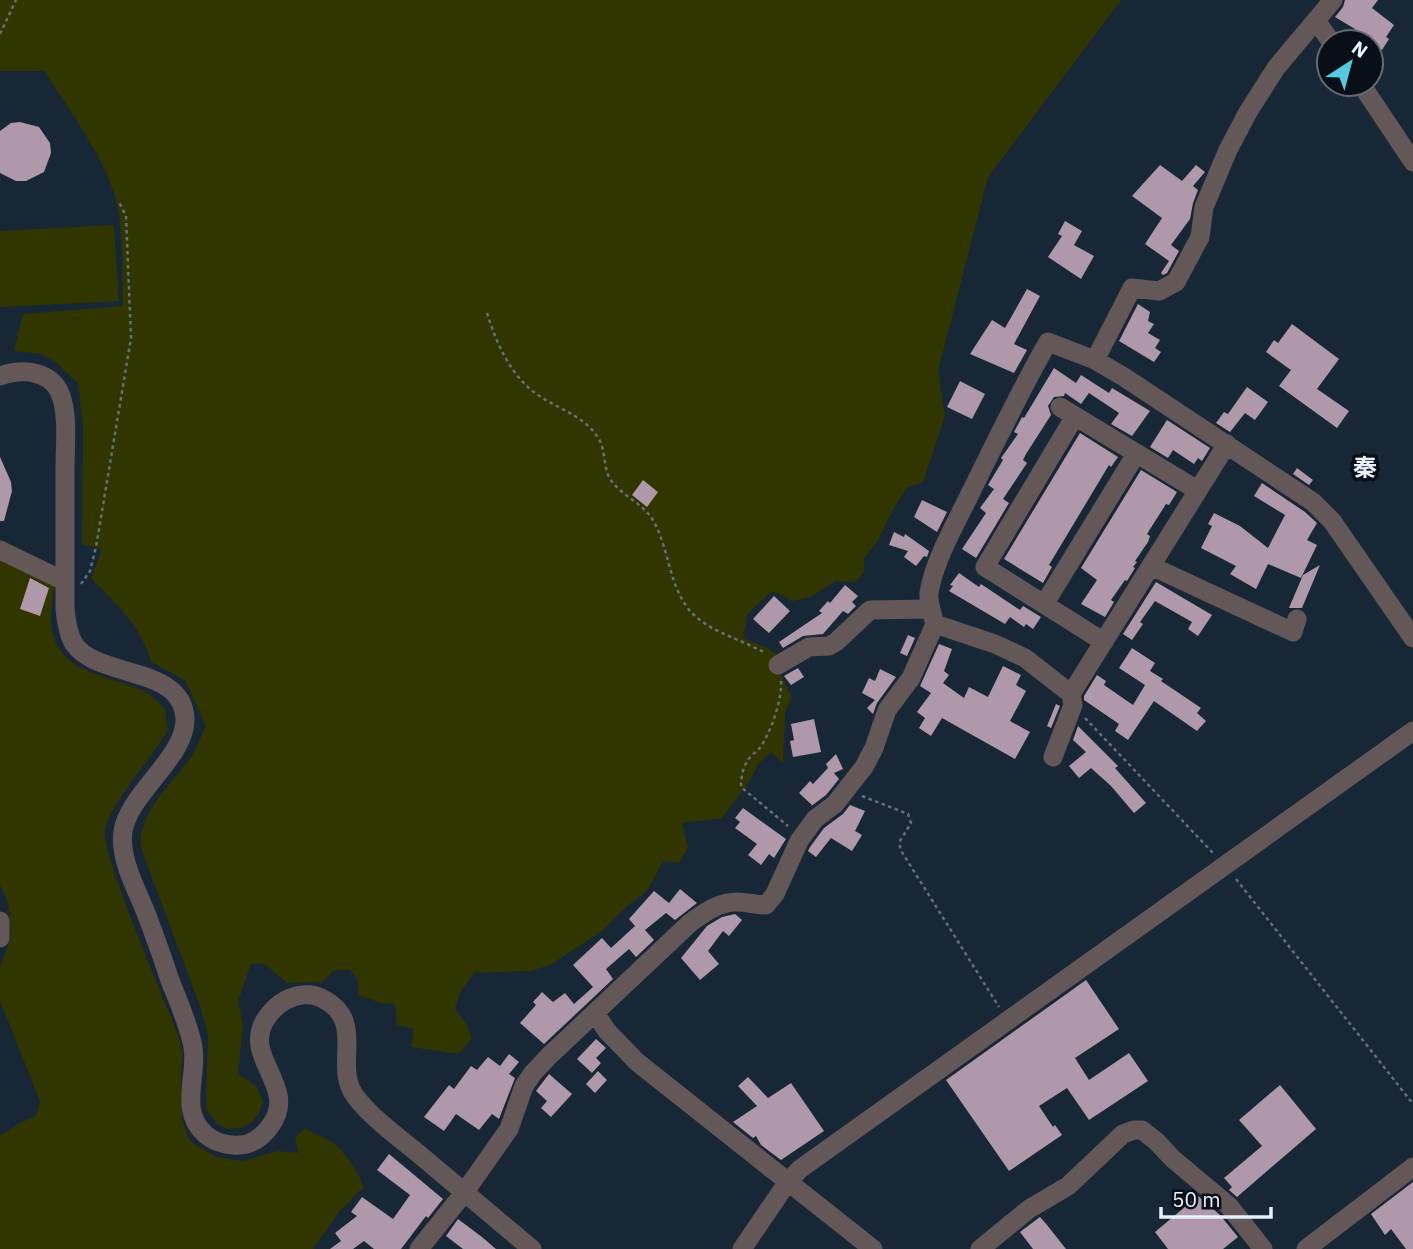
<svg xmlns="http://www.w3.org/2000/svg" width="1413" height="1249" font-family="'IBM Plex Sans','Noto Sans JP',sans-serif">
  <rect width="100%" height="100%" fill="#182736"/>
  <path fill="#313500" d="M0,0h1121l-133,177 -50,194 7,45 -22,66 -16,6 -11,16 -19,38 -13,16v14l-9,10 -19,-1 -26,16 -17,4 -21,-10 -24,22 -5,25 22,9 19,12 -4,15 12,23 -7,15 -2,51 -12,-11 -12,11 -10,19 -27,36 -40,5 6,25 -9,15 -16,-2 -16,30 -21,16 -24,24 -52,34 -19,6 -57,2 -14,20 -5,16 12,16 5,13 -13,16 -48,-7 3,-18 -17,-4 -2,-21 -14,-1 -23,-8v-16l-8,-9h-16l-11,12 -36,1 -21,-18 -15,-2 -13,39 5,23 -5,49 18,12 7,15 -4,12 -8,10 -10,5 -13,1 -12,-6 -10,-14 2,-74 -8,-29 -59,-158c-4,-35 31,-64 50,-91 6,-9 10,-21 15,-31l-21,-46 -34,-18c-9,-35 -36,-59 -60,-84l11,-29 -20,-5 1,-118 -5,-43 -22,-21 -15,-8 -27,-3 9,-37 100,-8c-1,-33 1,-83 -9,-113 -15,-44 -45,-83 -70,-122h-44z
    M114,225l5,76 -119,6v-76z
    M0,558l55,25c-1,11 -4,22 -4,33 -1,58 56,58 93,75 8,4 15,12 21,18l3,22c-14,22 -59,76 -63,98 -5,24 61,174 73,206l5,18 -2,17 1,50 8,21 26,16 27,4 35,-10 20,2 -3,-16 11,-9c8,7 17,8 26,14 13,9 28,32 32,47 -13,5 -12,14 -23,20l-28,40h-313v-113l20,-13 16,-7 4,-15 -40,-100v-33l11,-32 -3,-34 -8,-17z"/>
  <path fill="#ae98aa" d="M1345,0h33l-6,8 22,17 -8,12 3,2 -7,11 -29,-17 2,-4 -20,-12 8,-10z
    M20,122l19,5 11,16 1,10 -7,19 -18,9h-10l-16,-8v-42l11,-8z
    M1160,165l22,16 14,-16 9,7 -12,14 5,4 -5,13 -3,16 -19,26 8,6 -12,22 -4,2 -2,-2 8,-12 -24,-17 17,-26 -30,-22z
    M1065,221l17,10 -8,14 20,11 -13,23 -33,-22 14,-21 -4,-2z
    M1027,289l13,7 -26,48 13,6 -13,23 -44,-19 22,-34 13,8z
    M1138,304l12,8 -2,9 6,3 -6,9 12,7 -5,8 6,4 -7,10 -35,-21z
    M1292,324l47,35 -22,30 32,22 -12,17 -58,-42 12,-16 -25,-18 8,-12 4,3z
    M1054,368l22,15 5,-8 28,18 3,-5 38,23 -18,25 -21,-12 8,-11 -30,-20 -8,11 -16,-11 -1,3 -10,1 -6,9 3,9 -25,39 -3,6 4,3 -24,36 6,4 -33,55 -14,-9 24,-36 -6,-5 14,-19 -6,-4 15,-25 -2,-2 17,-24 -4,-2 7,-13 1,-2 2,1z
    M960,381l25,13 -13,25 -25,-12z
    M1247,387l21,15 -13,18 -10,-7 -15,19 -14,-9 8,-11 4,2z
    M1167,420l43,28 -8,13 -4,-3 -4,6 -21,-14 -5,8 -18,-11z
    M1080,433l38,24 -7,10 -2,-2 -60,100 3,2 -9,16 -39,-24z
    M0,457l11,25 1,9 -8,30h-4z
    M1297,468l16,12 -4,5 -16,-11z
    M1141,470l36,22 -8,13 -3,-1 -19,30 3,2 -2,6 -13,19 2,1 -4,5 2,1 -8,13 -2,-1 -14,20 3,2 -9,15 -24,-13 16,-24 -16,-12z
    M643,480l15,12 -11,15 -15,-12z
    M1262,483l43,29 12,11 -10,17 10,5 -16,33 -33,-14 -12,25 -26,-15 6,-8 -35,-18 11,-22 -4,-2 6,-11 26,13 28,22 17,-33 -31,-19z
    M922,500l25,12 -10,20 -23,-15z
    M894,532l10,5 1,-3 24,17 -2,6 -3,-1 -8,10 -12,-9 4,-6 -19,-6z
    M1320,565l-18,43h-13l14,-33z
    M959,573l20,14 2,-3 39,26 3,-4 18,11 -8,12 -7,-5 -2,3 -14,-10 -5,7 -56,-33 4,-5 -3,-1z
    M30,578l19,10 -9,28 -20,-7z
    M1156,582l56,33 -14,21 -10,-7 4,-7 -37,-21 -15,21 3,2 -11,16 -9,-6z
    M845,585l13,11 -6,6 4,4 -8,8 -5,-3 -20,23 -20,2 -20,12 -4,-6 43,-29 -3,-2 9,-10 2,2z
    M774,596l16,15 -21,22 -16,-14z
    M908,635l7,3 -8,18 -7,-3z
    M939,644l13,5 -8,22 5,4 -6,8 21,15 5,-11 19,10 15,-31 18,9 -5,10 10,6 -16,30 20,11 -15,27 -73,-41 -11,18 -12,-8 6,-10 -8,-6 14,-19 -11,-7z
    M1132,648l23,15 -5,8 13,8 -2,2 40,27 -4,5 9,8 -9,10 -43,-30 -26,39 -13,-9 4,-7 -35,-24v-4l13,-21 9,6 -2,4 29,20 12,-20 -26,-17z
    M798,668l6,9 -13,8 -7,-9z
    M880,669l16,8 -19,26 -4,11 -6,-6 8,-8 -13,-7 7,-15 6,3z
    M1056,704l4,2 -9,22 -4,-2z
    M814,719l7,33 -28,5 -3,-16 4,-1 -3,-16z
    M1078,726l40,40 -3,2 31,35 -12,10 -23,-27 -20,-18 -12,10 -10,-12 17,-14 -13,-12z
    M836,754l7,15 -9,4 5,6 -13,16 -16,12 2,-2 -13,-12 11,-12 3,3 15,-16 -2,-4z
    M850,805l15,6 -10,20 7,4 -10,16 -21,-13 -15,19 -8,-6 2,-4 14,-19 19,-14z
    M743,808l43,31 -12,19 -5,-4 -8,11 -13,-10 9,-11 -22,-16 5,-6 -5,-4z
    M680,889l17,14 -22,17 -9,-7 -21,17 9,10 -18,17 -7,-8 -23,20 7,10 -69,65 -24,-21 16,-18 -3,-3 9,-10 11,10 12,-9 9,11 19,-17 -20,-22 29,-27 9,10 24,-22 -6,-7 25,-28 15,12z
    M735,914l7,6 -13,16 -6,-5 -15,20 11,13 -19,16 -19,-22 26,-32 15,-9z
    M1086,980l33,49 -44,29 14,22 40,-27 19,28 -59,39 -22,-32 -28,18 14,21 2,-2 7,10 -53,36 -63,-91z
    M596,1039l10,9 -10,10 5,5 -9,10 -15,-14z
    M509,1054l10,8 -10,12 6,4 -16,41 -7,-5 -13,16 -23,-16 -12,17 -20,-14 25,-32 5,4 17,-23 6,4 11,-13 12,9z
    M598,1071l9,9 -12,13 -9,-9z
    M549,1074l23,20 -21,23 -10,-9 6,-7 -11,-10z
    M748,1077l20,21 23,-15 33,48 -43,29 -20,-15 -5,-9 -3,2 -20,-16 24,-16 -19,-20z
    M1280,1085l36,44 -79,68 -8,-7 3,-3 -8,-9 38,-32 -23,-26z
    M389,1154l54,45 -15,19 -2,-2 -25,33h-27l-10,-8 -11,8h-23l11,-8 -6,-8 22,-17 -6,-4 11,-15 31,22 17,-24 -33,-25z
    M1413,1182v67h-7l-15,-20 -6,6 -14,-21z
    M1198,1196l22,19 18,22 -15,12h-55l-13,-17z
    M1040,1217l7,8 19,24h-33l-13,-17z
    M458,1219l24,18 14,12h-33l-17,-13z"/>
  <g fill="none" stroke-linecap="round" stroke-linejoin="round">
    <path stroke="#63707e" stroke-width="2.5" stroke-dasharray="3.5 3.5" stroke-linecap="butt" d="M0,34l16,-34
      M487,313c10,32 25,66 54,84 20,13 42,19 56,39 9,12 6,29 12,41 11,19 35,26 45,45 16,29 15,69 40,93 19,18 49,25 71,38
      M81,584l9,-13 6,-24 35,-209 -5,-122 -7,-14
      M781,681c1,19 -9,47 -19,64 -3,5 -7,7 -11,11 -8,9 -10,20 -10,31l47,39
      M1085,718l128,135
      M862,796l46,18 3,9 -11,18v8l99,158
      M1236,879l177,225"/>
    <path stroke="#645757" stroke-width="19" d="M1316,20l15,22
      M1361,84l52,78
      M1095,360l37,-72 27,3 17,-9 24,-45 4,-30 24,-57 20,-38 28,-44 57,-68
      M0,376c23,-8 54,-6 62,23 6,21 3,48 3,69 0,47 0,94 0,140 1,12 3,26 9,36 24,35 109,21 111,75 1,38 -56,74 -62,112 -4,27 13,57 23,82 9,23 17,47 25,70 8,20 18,42 22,64 5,29 -15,64 13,88 11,9 27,12 41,9 10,-3 18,-10 24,-19 27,-38 -27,-66 -7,-103 6,-10 12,-17 22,-22 10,-5 24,-8 35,-2 47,22 11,66 34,98 14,19 40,39 59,54 39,33 79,66 118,99
      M1060,407l137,83
      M1075,416l-90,151 119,75
      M0,550l64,31
      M1151,566l142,66 4,-13
      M1045,603l91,-149
      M935,624l60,20 30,14 46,36
      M778,665l31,-18 20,-1 7,-4 34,-32 60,-1
      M1053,757l20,-52 -2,-11 156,-250
      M0,921v17
      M595,1013l12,18 30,31 236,187
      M419,1249l45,-56 45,-64 15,-43 9,-13 16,-17 141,-133c14,-10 28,-21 47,-21 10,0 19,3 29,3l9,-11 24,-53 16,-22 20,-15 29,-37 10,-19 13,-38 24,-32 24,-54c-3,-11 -7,-21 -6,-31 5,-32 27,-70 41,-99 25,-51 50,-103 78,-152l47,18 29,17 189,125 19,19 81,117
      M742,1249l45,-66 13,-14 613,-438
      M980,1249l49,-40 39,-23 55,-52 11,-4h8l14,11 17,18 56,47 34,43
      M1306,1249l107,-82"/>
  </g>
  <g text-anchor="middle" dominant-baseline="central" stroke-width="7" stroke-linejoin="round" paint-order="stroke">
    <g font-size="24" font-weight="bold" fill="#e8f2fd" stroke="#090f16">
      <text x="1365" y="467">秦</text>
    </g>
  </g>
  <g transform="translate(1350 63) rotate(36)"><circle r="33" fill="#090f16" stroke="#626a72" stroke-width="2"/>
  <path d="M0-5L12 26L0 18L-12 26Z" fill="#56c9e0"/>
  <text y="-10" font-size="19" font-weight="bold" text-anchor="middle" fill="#e8f2fd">N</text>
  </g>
  <path d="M1161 1207v10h110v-10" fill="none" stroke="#e8f2fd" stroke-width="3.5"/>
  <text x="1172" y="1207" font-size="21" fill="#e8f2fd" stroke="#090f16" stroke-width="5" paint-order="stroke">50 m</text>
</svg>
